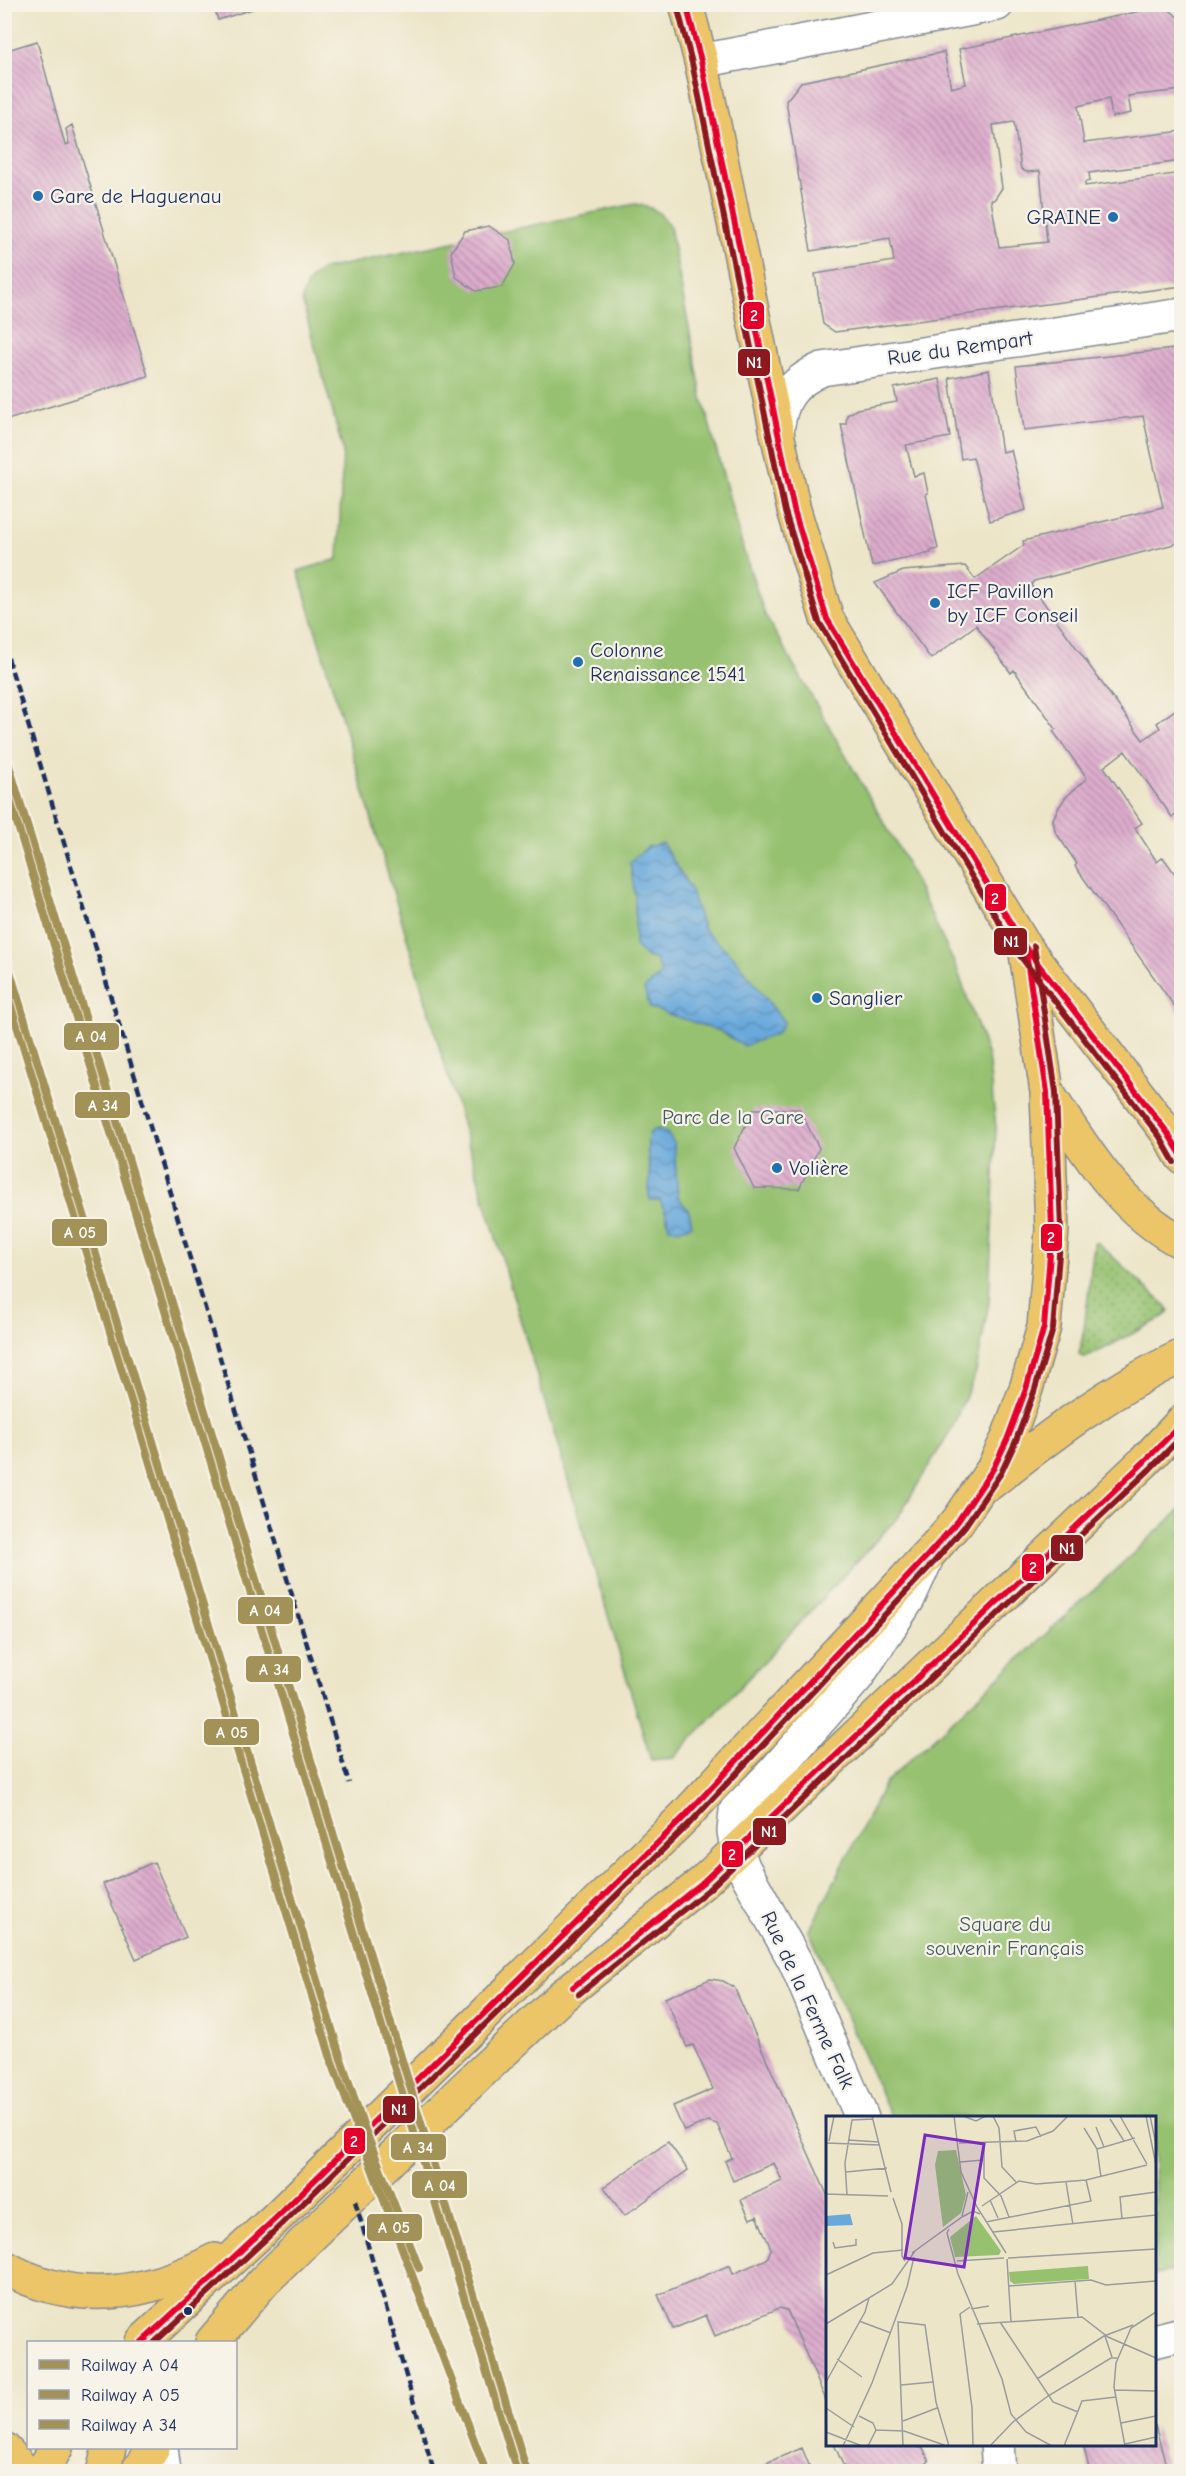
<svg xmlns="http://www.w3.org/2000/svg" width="1186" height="2476" font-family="'Comic Neue',sans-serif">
  <defs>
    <pattern id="grass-dots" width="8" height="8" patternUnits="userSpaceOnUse" patternTransform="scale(1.5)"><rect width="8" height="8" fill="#96c16f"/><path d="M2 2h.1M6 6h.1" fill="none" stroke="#7a9d5e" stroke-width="1.8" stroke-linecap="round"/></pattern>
    <pattern id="water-waves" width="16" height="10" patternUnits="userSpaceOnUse" patternTransform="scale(1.5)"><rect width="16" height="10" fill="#68a8db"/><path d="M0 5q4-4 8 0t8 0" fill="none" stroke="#5589b5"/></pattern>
    <pattern id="building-back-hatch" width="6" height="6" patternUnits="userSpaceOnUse" patternTransform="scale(1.5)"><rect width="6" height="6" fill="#ddaccc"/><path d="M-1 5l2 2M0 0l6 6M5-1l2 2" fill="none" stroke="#b28ca9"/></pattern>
  </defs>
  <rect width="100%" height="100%" fill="#f7f3e8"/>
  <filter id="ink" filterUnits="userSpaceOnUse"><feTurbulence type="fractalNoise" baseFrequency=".0167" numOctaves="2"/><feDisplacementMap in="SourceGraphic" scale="12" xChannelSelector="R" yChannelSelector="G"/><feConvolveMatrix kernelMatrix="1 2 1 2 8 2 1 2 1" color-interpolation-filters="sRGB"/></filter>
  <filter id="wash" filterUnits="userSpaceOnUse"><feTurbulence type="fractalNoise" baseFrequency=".008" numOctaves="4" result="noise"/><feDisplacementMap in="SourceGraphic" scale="24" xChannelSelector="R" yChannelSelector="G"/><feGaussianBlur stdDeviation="1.35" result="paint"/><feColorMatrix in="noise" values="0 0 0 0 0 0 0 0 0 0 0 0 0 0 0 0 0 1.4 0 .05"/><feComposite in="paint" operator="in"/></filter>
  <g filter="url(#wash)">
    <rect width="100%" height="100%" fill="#ece5c8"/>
    <path fill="url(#grass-dots)" stroke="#587866" stroke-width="1.5" d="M1097,1242l72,67 -1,4 -8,6 -70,37 -7,1 -4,-3 5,-25 10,-85z"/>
    <path fill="#96c16f" stroke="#587866" stroke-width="1.5" d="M635,204c16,2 27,8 35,23l32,170 42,155 21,63 137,239 55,115 31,87 8,71 -7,175 -13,70 -24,56 -54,89 -224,241 -23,2 -353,-1189 40,-12 5,-109 -41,-150c3,-16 8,-23 22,-31z
      M1181,1509l1,760 -27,6 -1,-157 -263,-1 -82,-186 76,-148z"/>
    <path fill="url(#water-waves)" stroke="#426c9c" stroke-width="1.5" d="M662,843l27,43 15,44 30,27 50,65 -6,11 -34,13 -24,-15 -70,-23 -6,-19 17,-15 -5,-14 -9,-3 -12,-11v-49l-5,-35 17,-15z
      M658,1129l9,4 7,10 4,54 11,14 3,14 -14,5 -9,-3 -3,-13 -6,-14h-10c-3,-11 0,-14 0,-23 -1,-18 -5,-26 0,-45z"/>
    <g id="blocks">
      <path fill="url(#building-back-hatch)" fill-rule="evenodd" d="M213,4h52v1l-47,15z
        M1165,6l15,13 2,71 -54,6 3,17 -19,4 -3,-18 -31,7 6,37 98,-12v30l-93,12 1,8 -5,1v4l97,-13v113l-347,46 -12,-8 -8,-50 79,-13 -4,-23 -79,13 -25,-150 15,-19 143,-30 7,36 15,-4 -7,-35zM1014,122l7,47 5,3 14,-1 7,71 -48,5 -8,-47h3l8,-12 -9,-63z
        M37,41l28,104 4,-1 -3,-15 6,-4 76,251 -144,45v-370z
        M489,226l21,14 5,24 -13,23 -26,4 -20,-14 -5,-25 14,-21z
        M1182,348v194l-148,39 -3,4 112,155 17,-12 -3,-5 25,-18v105l-10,7 -47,-66 -21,16 38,56 -7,5 22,34 6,-5 19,27v133l-107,-151 2,-2 -22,-33 -2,-12 6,-12 6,-9 22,-20 -34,-47 3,-2 -42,-59 -3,3 -35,-48 -45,34 -56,-76 28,-12 62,-5 10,13 49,-34 -1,-4 140,-34 -20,-91 -119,14 -8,-64z
        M989,370l13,82 9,-2 15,60 -36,11 -17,-64 -12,2 -12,-81z
        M940,379l10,58 -44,8 8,31 10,-3 4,20 -2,1 12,55 -8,2 1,2 -59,13 -31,-142h5l1,-9 10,-6 40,-7 -3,-14z
        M754,1109h45l20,39 -20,41 -45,-1 -20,-40z
        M154,1862l32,75 -50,22 -33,-75z
        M710,1979l13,2 11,6 94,210v208l-41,-95 -8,-2 -64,28 -9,-21 -33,14 -15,-34 72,-30 3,9 34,-15 4,-10 -14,-33 -7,3 -9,-19 41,-19 -8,-18 -41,18 -8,-20 7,-3 -15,-34 -9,-3 -24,10 -11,-25 40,-17 -20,-44 -6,2 -22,-49z
        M668,2142l20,28 -64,46 -20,-29z
        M1155,2425l13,47h-78l-7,-28h71z
        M834,2444h81l1,3 7,1 6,13 -5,5 3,6h-81z
        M802,2448l10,24h-43l-3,-9z"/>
    </g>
  </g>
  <g filter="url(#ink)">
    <use href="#blocks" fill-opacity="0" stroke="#848a93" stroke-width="1.5"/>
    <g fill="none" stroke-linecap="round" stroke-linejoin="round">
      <g stroke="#848a93" stroke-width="36">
        <path id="minor" d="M701,61l296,-57
          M777,433c3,-34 14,-50 45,-64l360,-54
          M862,2118l-67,-157 -52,-94 -6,-17 -3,-19 2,-20 38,-39 82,-94 52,-79 17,-37
          M1154,2341l28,-7
          M997,2444l2,28
          M161,2448l3,24"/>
      </g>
      <g stroke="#848a93" stroke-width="36">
        <path id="major" d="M686,4l15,57 76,372 17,77 33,109 198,328 142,185 15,25
          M1047,1092c36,55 74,120 135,150
          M990,1483c61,-48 121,-94 192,-127
          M4,2267c71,40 142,29 211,-7
          M142,2342l134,-124 197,-192 211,-209 243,-261 31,-35 35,-52 14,-29 19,-51 18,-62 8,-97 -5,-138 -22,-145
          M212,2342l51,-60 215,-207 83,-78 141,-114 442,-421 38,-40
          M4,2449l21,23
          M42,2472l14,-24
          M103,2472l6,-24
          M137,2472l16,-24"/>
      </g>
      <use href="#minor" stroke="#fff" stroke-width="33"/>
      <use href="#major" stroke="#ecc569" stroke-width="33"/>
      <path stroke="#1b2f5e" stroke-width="4.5" stroke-dasharray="9 4.5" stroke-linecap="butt" d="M4,645l345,1138
        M355,2201l79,271"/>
      <g stroke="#f7f3e8" stroke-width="10">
        <path id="bus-1" d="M686,4l15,57 93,449 33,109 198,328 142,185 15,24
          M573,1987l129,-104 442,-421 38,-39
          M142,2342l134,-124 408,-401 243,-261 31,-35 35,-52 14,-29 19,-51 18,-62 8,-97 -5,-138 -22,-145"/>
      </g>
      <g stroke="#f7f3e8" stroke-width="10">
        <path id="bus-2" d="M677,6l15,57 93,449 34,110 198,330 143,185 14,25
          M579,1994l129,-104 442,-421 32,-33
          M155,2342l127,-118 408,-401 244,-261 31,-36 36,-53 14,-30 19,-51 19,-63 8,-99 -5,-138 -22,-146"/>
      </g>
      <use href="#bus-1" stroke="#e4002b" stroke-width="6"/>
      <use href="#bus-2" stroke="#8c191e" stroke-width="6"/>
      <g stroke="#f7f3e8" stroke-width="12">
        <path id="rail-1" d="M4,749l523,1723
          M4,952l337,1107 23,68 55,141"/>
      </g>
      <g stroke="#f7f3e8" stroke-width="12">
        <path id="rail-2" d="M4,983l328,1079 154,410"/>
      </g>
      <g stroke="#f7f3e8" stroke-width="12">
        <path id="rail-3" d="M4,780l513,1692"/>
      </g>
      <use href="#rail-1" stroke="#a39257" stroke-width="8"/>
      <use href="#rail-2" stroke="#a39257" stroke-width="8"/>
      <use href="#rail-3" stroke="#a39257" stroke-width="8"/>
    </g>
  </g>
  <g fill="#1f6fb2" stroke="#f7f3e8" stroke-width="2">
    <circle cx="38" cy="196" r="6"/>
    <circle cx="1113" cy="217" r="6"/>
    <circle cx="935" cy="603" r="6"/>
    <circle cx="578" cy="662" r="6"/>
    <circle cx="817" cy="998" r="6"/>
    <circle cx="777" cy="1168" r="6"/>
  </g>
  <circle fill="#1b2f5e" stroke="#f7f3e8" stroke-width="2" cx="188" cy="2311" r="5"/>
  <g text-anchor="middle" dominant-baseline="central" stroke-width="4.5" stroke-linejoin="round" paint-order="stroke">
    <g font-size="21" fill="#1b2f5e" stroke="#f7f3e8" text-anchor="start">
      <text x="50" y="196">Gare de Haguenau</text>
      <text x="1101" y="217" text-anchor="end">GRAINE</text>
      <text x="947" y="591">ICF Pavillon<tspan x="947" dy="24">by ICF Conseil</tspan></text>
      <text x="590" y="650">Colonne<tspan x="590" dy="24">Renaissance 1541</tspan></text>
      <text x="829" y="998">Sanglier</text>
      <text x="789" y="1168">Volière</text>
    </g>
    <g font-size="21" fill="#1b2f5e" stroke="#f7f3e8">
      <text transform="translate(960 348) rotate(-8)">Rue du Rempart</text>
      <text transform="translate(808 2000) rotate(65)">Rue de la Ferme Falk</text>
    </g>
    <g font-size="21" fill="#405b63" stroke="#f7f3e8">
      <text x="733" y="1117">Parc de la Gare</text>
      <text x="1005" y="1924">Square du<tspan x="1005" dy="24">souvenir Français</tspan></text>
    </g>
  </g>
  <g transform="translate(826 2116)">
    <rect width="330" height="330" fill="#ece5c8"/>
    <path d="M130,34l10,45 -5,18 -18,14 -8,-62 3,-14zM150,100l25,35 -2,4 -44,2 -5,-20zM262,150l1,13 -75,5 -4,-3 -1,-9z" fill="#96c16f"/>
    <path d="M24,98l3,11 -27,1v-10z" fill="#68a8db"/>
    <path fill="none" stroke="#989c9e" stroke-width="1.5" d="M46,0l19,76M128,0l7,56 16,35 29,46M137,0l13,5 10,-5M167,0l6,12 3,39 14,15M294,0l27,48M320,0l10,49M324,0l6,28M284,3l14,22M270,11l8,20M258,12l13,21M22,24l31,2M3,25l5,-25M158,26v36l17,18 8,21M190,26l-2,-11 22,-4 5,10M0,27l54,2M133,27l68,-2 26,-10 15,-15M134,46l23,-2M20,56l41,-4M275,61l-4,-28 38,-11M240,66l7,43M0,78l62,2M21,79l-2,-32 7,-43 21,-1M67,82l9,26v32l3,5M164,84l8,18M156,90l37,-25 17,3 50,-4 61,-15M136,100l6,-24M296,103l-2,-22 36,-5M160,106l105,-21 -5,-21M123,113l-2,4 11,41 44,105 9,35 15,18 26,14M167,116l163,-17M7,126l2,6 21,-3v-6M86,137l50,-36 11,-6 7,3M182,142l148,-9M181,143l4,63M131,145l47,-3M0,159l47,-22 30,-3M249,165l3,36M183,170l82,-6 15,5 50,-4M144,191l-10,7 12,94 1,38M145,193l18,-3M33,205l32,12M72,205l5,125M73,206l26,3 11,77 13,44M174,206l53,80 25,10M0,208l66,-40 23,-33M151,208l105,-7 26,20 48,21M279,220l7,21M11,243l25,18M211,263l67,-43 29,-11M0,266l39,-70 4,-14M75,269l32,-3M289,274l41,1M0,292l28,19M33,300l14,7 3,7M77,305l34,-13M295,307l35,-7M0,316l36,14M299,328l31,-7M17,330l29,-63 35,-96 7,-30M42,330l8,-16 28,1 43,15M164,330l23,-24 35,-26 63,-38h6M238,330l18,-45 34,-4M299,330l-11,-59 2,-24 15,-35 25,-16"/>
    <path fill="#7b2cbf" fill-opacity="0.15" stroke="#7b2cbf" stroke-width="3" d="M99,19l59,9 -20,123 -59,-9z"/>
    <rect width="330" height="330" fill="none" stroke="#1b2f5e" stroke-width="3"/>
  </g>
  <g stroke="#f7f3e8" stroke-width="2">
    <rect x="742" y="301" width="23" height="29" rx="6" fill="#e4002b"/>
    <rect x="737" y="348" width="34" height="29" rx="6" fill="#8c191e"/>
    <rect x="984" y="883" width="23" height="29" rx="6" fill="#e4002b"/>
    <rect x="993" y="927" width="35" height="29" rx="6" fill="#8c191e"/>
    <rect x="63" y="1022" width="57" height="29" rx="6" fill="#a39257"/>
    <rect x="74" y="1091" width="57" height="28" rx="6" fill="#a39257"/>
    <rect x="51" y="1218" width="57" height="29" rx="6" fill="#a39257"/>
    <rect x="1040" y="1223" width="23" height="29" rx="6" fill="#e4002b"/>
    <rect x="1050" y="1534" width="34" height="28" rx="6" fill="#8c191e"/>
    <rect x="1021" y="1553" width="24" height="29" rx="6" fill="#e4002b"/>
    <rect x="237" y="1596" width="57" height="29" rx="6" fill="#a39257"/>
    <rect x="245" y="1655" width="57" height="28" rx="6" fill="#a39257"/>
    <rect x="203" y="1718" width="57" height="28" rx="6" fill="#a39257"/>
    <rect x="752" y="1817" width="35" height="29" rx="6" fill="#8c191e"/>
    <rect x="721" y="1840" width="23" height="28" rx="6" fill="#e4002b"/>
    <rect x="382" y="2095" width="34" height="29" rx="6" fill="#8c191e"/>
    <rect x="343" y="2127" width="23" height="28" rx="6" fill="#e4002b"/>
    <rect x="390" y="2133" width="57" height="28" rx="6" fill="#a39257"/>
    <rect x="411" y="2170" width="57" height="29" rx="6" fill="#a39257"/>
    <rect x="366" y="2213" width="57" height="29" rx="6" fill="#a39257"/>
  </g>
  <g font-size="16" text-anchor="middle" font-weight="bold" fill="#fff">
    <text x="754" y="321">2</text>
    <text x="754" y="368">N1</text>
    <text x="995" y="904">2</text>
    <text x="1011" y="947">N1</text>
    <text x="91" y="1042">A 04</text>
    <text x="103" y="1111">A 34</text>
    <text x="80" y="1238">A 05</text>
    <text x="1051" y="1243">2</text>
    <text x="1067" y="1554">N1</text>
    <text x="1033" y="1573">2</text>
    <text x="265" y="1616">A 04</text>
    <text x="274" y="1675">A 34</text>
    <text x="232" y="1738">A 05</text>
    <text x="769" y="1837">N1</text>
    <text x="732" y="1860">2</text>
    <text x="399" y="2115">N1</text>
    <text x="354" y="2147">2</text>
    <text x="418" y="2153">A 34</text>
    <text x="440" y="2191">A 04</text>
    <text x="394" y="2233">A 05</text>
  </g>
  <rect width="1186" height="2476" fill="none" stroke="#f7f3e8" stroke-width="24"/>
  <rect x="27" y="2341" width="210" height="108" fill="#f7f3e8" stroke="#9fa5b1" stroke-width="1.5"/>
  <rect x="39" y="2360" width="30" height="9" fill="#a39257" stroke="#9fa5b1" stroke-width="1.5"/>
  <text x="81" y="2371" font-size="18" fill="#1b2f5e">Railway A 04</text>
  <rect x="39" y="2390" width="30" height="9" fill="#a39257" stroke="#9fa5b1" stroke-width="1.5"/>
  <text x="81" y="2401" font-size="18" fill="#1b2f5e">Railway A 05</text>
  <rect x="39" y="2420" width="30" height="9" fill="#a39257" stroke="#9fa5b1" stroke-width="1.5"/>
  <text x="81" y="2431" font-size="18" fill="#1b2f5e">Railway A 34</text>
</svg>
